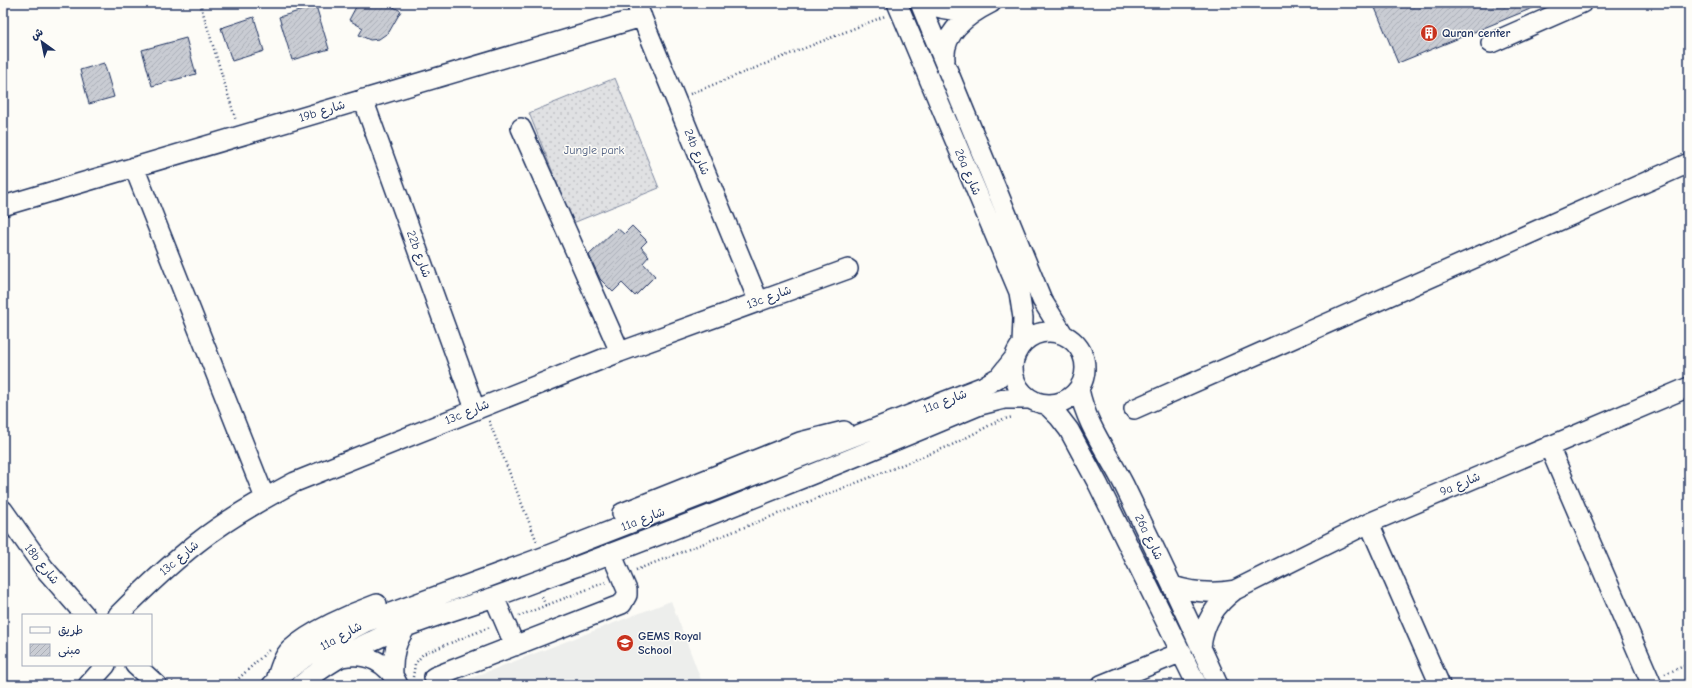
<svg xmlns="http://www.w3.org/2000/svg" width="1692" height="688" font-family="'Comic Neue','Playpen Sans Arabic',sans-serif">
  <defs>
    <pattern id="grass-dots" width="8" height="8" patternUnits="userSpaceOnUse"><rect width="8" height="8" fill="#e0e1e3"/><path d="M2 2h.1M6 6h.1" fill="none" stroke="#c0c1c5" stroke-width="1.8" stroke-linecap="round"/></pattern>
    <pattern id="building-hatch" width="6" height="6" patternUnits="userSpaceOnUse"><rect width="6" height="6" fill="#c9ccd3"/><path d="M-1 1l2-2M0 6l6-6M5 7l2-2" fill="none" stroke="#acb0b8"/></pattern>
  </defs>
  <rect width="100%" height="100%" fill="#fdfcf7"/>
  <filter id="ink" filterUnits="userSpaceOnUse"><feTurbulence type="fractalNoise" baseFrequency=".025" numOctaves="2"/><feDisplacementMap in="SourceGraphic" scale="8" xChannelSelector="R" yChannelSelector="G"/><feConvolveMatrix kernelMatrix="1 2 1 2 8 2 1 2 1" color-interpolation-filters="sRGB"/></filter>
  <g filter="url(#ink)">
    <path fill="#edeeec" d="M671,601l32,84h-250z"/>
    <path fill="url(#grass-dots)" stroke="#7e88a0" d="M615,78l44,110 -86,35 -44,-110z"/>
    <path fill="url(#building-hatch)" stroke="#1b2f5e" d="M358,3h28l15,8 -12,21 -10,7 -9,1 -11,-5 4,-7 -14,-8z
      M1373,3h172l-147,60z
      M316,6l13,43 -37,11 -13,-43z
      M254,17l10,34 -32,10 -11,-33z
      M186,38l10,36 -44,12 -10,-36z
      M104,63l10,34 -25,7 -9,-34z
      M632,226l15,15 -6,6 8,9 -6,7 12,13 -20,20 -13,-13 -9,9 -13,-13 -11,-24 28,-27 7,6z"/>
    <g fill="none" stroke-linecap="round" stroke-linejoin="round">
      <g stroke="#1b2f5e" stroke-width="22">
        <path id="minor" d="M636,3l122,297
          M897,3l122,289 4,26 -1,26
          M920,3l122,297 21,34
          M929,3c15,9 32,7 48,7
          M1491,43l91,-40
          M945,60c-3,-28 24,-46 46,-57
          M363,99l112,310
          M521,128l99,224
          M134,167l131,331
          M3,206l639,-189
          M1013 368a36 36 0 1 1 72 0a36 36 0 1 1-72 0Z
          M1079,389c7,36 29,64 45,96 32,66 64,133 94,200
          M1047,405l12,12 10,13 29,54 99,201
          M1134,409l555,-246
          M1549,446l103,239
          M3,510l41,58 41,47
          M622,513l178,-71 44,-11
          M1369,523l71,162
          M1173,586c21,7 40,8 62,4
          M494,597l21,49
          M118,615c25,-25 51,-50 79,-72 30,-24 64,-43 98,-61l325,-130 228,-83
          M1201,647c3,-25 14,-42 34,-57l134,-67 320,-136
          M342,657c24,-5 46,5 56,28
          M135,665l22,20
          M393,675c-1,-20 3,-35 15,-50
          M277,677c3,-9 6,-20 13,-27 20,-19 62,-37 87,-46
          M434,677l188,-73 5,-9v-5l-16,-37
          M88,685l18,-20
          M272,685c27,-27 60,-46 94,-63l177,-65 441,-171 15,-9 16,-20
          M301,685c54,-46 124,-65 190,-87 29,-10 58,-22 87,-32 135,-51 269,-105 402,-161l24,-6h25
          M1101,685l81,-33"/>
      </g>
      <path stroke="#1b2f5e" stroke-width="2.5" stroke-dasharray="1 3" stroke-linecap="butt" d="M200,3l36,118
        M690,94l195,-78
        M489,421l48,121
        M636,570l316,-125 48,-25 13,-3
        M542,597l4,9
        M519,616l87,-34
        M1665,674l24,-10
        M413,677l2,-13 8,-10 67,-27
        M172,682l6,3
        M229,685l7,-4 33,-31"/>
      <use href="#minor" stroke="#fdfcf7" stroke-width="19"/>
    </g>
  </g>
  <defs>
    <g id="building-disc" transform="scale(0.9)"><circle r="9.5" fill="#c8321e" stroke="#fdfcf7"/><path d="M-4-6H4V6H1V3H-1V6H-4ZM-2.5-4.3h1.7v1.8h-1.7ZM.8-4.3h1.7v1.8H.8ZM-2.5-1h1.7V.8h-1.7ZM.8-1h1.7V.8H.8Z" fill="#fff"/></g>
    <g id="school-disc" transform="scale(0.9)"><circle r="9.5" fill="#c8321e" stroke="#fdfcf7"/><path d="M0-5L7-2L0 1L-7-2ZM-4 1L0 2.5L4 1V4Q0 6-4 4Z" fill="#fff"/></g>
  </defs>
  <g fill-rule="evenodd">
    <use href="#building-disc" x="1429" y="33"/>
    <use href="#school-disc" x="625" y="643"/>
  </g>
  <g text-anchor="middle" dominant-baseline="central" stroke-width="3" stroke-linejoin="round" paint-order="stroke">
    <g font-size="12" font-weight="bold" fill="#1b2f5e" stroke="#fdfcf7" text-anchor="start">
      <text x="1442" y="33">Quran center</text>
      <text x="638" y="636">GEMS Royal<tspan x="638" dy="14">School</tspan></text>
    </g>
    <g font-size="12" fill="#1b2f5e" stroke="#fdfcf7">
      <text transform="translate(322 111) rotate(-17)">19b شارع</text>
      <text transform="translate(697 152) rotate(68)">24b شارع</text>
      <text transform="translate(968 172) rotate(67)">26a شارع</text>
      <text transform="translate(419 254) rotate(70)">22b شارع</text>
      <text transform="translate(769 297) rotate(-20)">13c شارع</text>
      <text transform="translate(945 401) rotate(-21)">11a شارع</text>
      <text transform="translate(467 412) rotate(-22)">13c شارع</text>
      <text transform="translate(1460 484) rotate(-23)">9a شارع</text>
      <text transform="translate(643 519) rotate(-21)">11a شارع</text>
      <text transform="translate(1149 537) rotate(64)">26a شارع</text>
      <text transform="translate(179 558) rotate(-40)">13c شارع</text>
      <text transform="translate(42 564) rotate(52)">18b شارع</text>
      <text transform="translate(341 636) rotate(-29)">11a شارع</text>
    </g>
    <g font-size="12" fill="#4c5c7f" stroke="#fdfcf7">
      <text x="594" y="150">Jungle park</text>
    </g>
  </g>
  <rect width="1692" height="688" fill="none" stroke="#fdfcf7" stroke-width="16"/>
  <rect x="8" y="8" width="1676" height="672" fill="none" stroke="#1b2f5e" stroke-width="1.5" filter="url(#ink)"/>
  <rect x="22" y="614" width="130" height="52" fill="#fdfcf7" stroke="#a3aaba"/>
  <rect x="30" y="627" width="20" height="6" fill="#fdfcf7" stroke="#a3aaba"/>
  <text x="58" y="634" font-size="12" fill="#1b2f5e">طريق</text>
  <rect x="30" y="644" width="20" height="12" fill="url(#building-hatch)" stroke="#a3aaba"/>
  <text x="58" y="654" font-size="12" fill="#1b2f5e">مبنى</text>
  <g transform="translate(42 42) rotate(327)" stroke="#fdfcf7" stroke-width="3" paint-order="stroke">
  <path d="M0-3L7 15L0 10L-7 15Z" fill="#1b2f5e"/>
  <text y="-6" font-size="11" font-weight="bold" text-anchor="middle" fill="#1b2f5e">ش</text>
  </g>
</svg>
